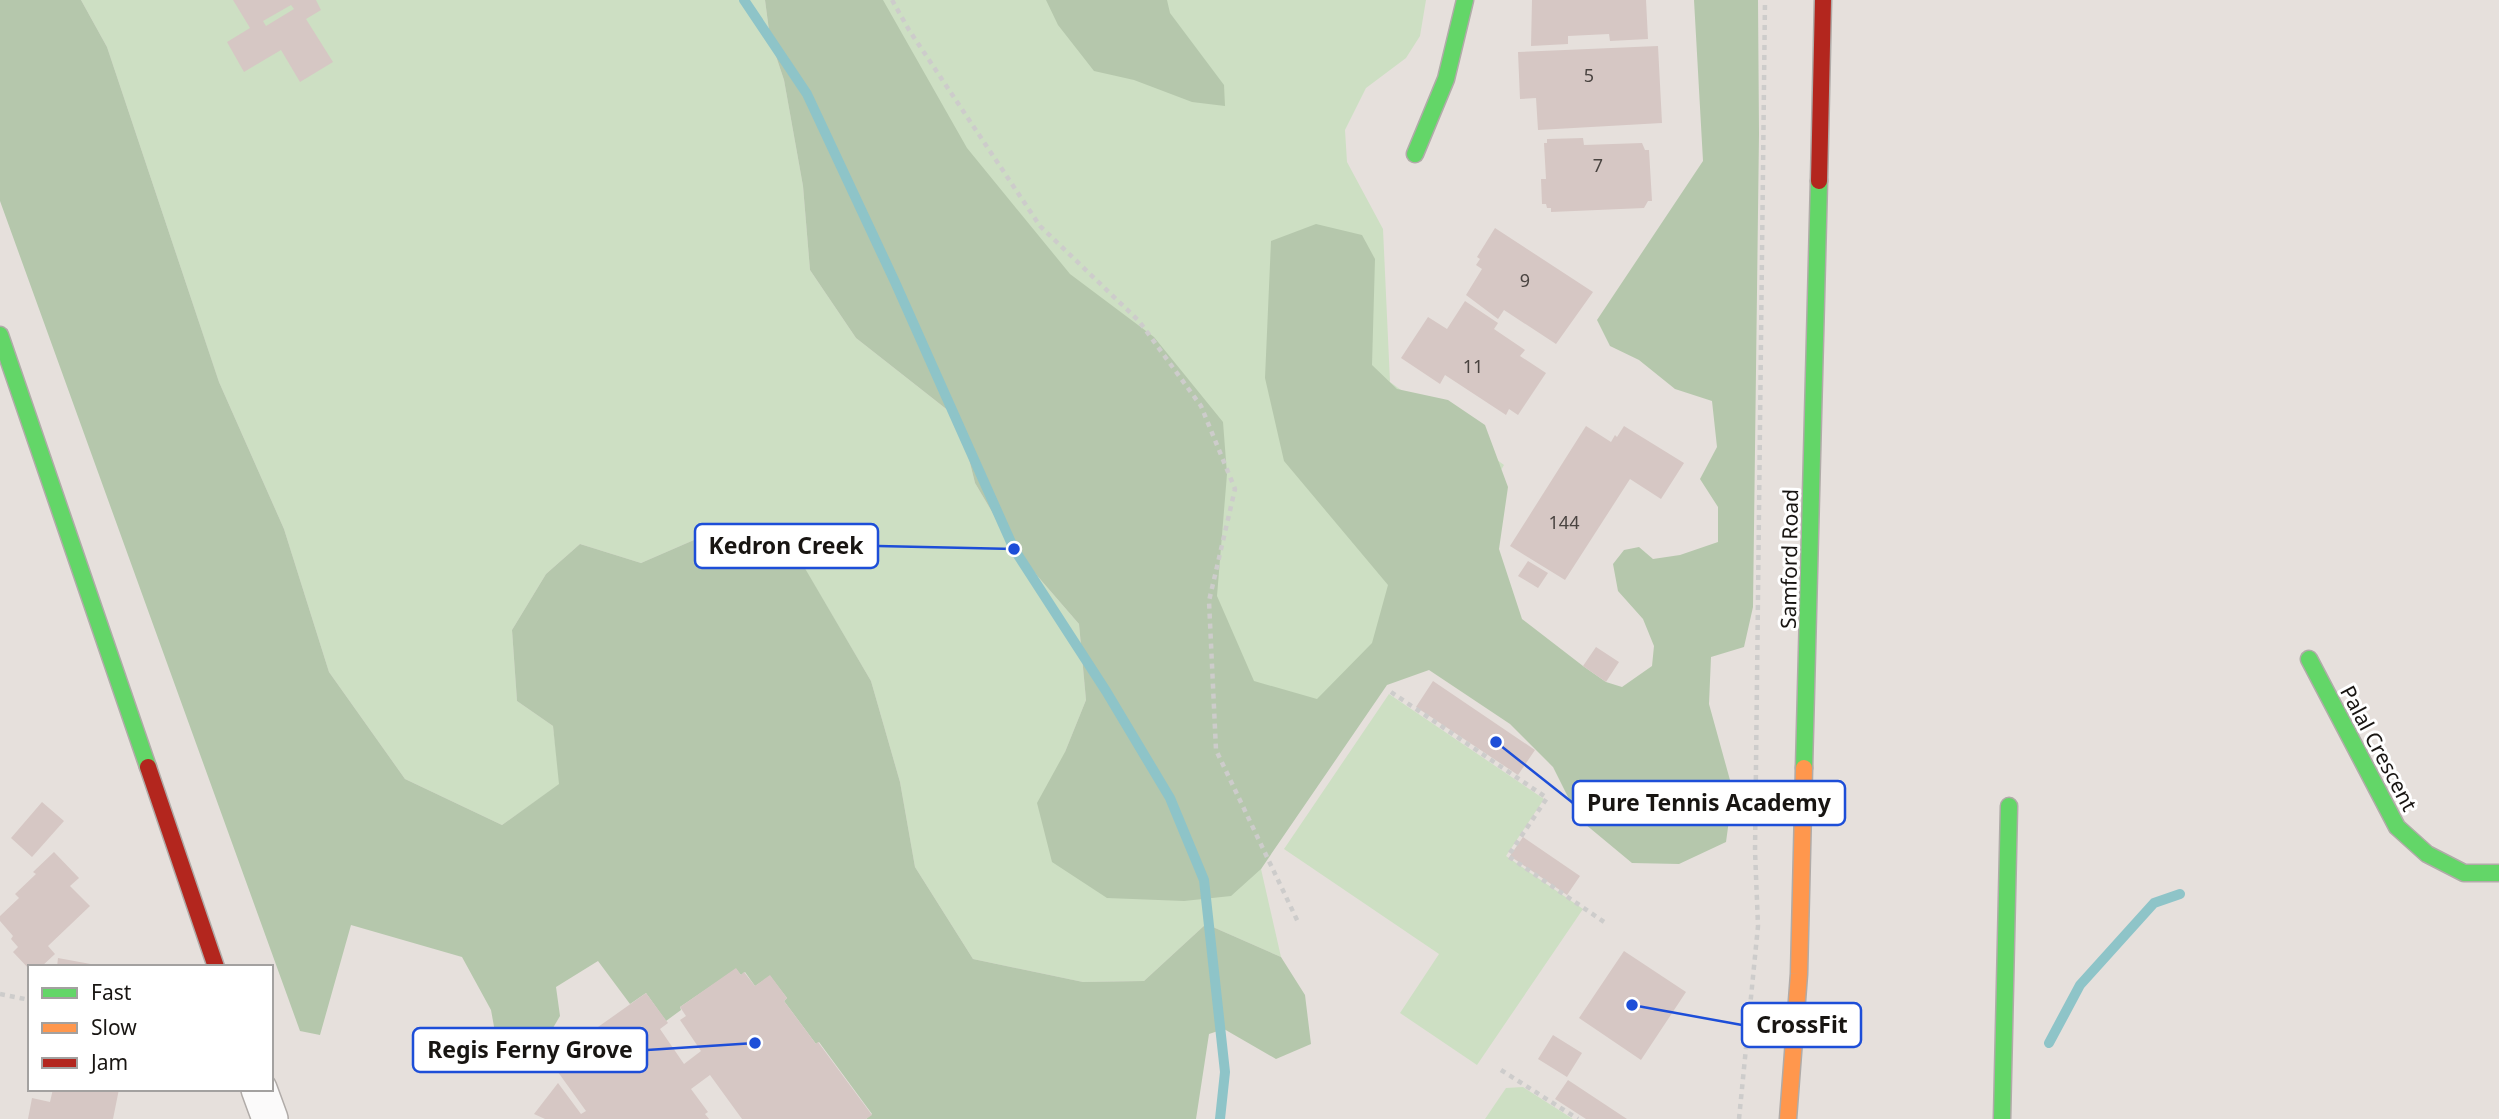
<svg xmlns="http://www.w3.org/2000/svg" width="2499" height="1119" font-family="'Noto Sans',sans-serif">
  <rect width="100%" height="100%" fill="#e6e0dc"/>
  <path fill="#cddfc3" d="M81,0h684l5,38 14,42 19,106 7,84 46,68 103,81 16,64 39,66 65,75 7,76 -21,52 119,149 -328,-901h570l-6,36 -14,22 -40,30 -21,42 2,32 36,67 7,153 114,83 -243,404 20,88 -75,-33 -62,57 -61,1 -110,-23 -58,-92 -15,-85 -29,-101 -75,-127 -79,-24 -76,33 -61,-19 -34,30 -34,56 5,71 36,25 7,58 -58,41 -97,-46 -76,-107 -45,-143 -65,-147 -112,-335z
    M1389,694l155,105 -38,57 77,53 -106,156 -77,-52 39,-59 -155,-105z
    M1523,1087l50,32h-88l21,-31z"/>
  <path fill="#b5c7ac" d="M0,0h81l26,47 112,335 65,147 45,143 76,107 97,46 57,-41 -6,-58 -36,-25 -5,-71 34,-56 34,-30 61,19 76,-33 79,23 75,128 29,101 15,85 58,92 110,23 61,-1 62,-57 75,33 24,38 6,49 -35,15 -52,-30 -15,5 -13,85h-330l6,-5 -53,-72 -3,2 -32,-43 3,-3 -17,-22 -15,10 -10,-14 -4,3 -5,-6 -56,38 1,3 -15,11 -20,-28 -16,11 -32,-43 -42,26 4,29 -10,17 -21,13 -16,-1 -18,-13 -4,-22 -29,-53 -111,-32 -31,110 -20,-4 -300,-830z
    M765,0h118l84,148 103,126 84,63 69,85 4,52 -10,122 37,85 63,18 55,-56 16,-58 -104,-124 -19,-83 6,-137 45,-17 46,11 13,24 -3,106 25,24 51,11 37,25 23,62 -9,62 23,70 61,47 23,16 16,5 30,-21 2,-20 -11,-27 -25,-28 -5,-27 11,-14 15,-3 14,12 27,-4 38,-13v-35l-18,-28 17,-32 -5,-46 -37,-12 -36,-29 -29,-14 -13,-26 106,-159 -9,-161h64l1,134 -6,473 -9,40 -33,10 -2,47 24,87 -7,51 -47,22 -47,-1 -53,-44 -26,-52 -43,-43 -81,-54 -42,15 -126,184 -30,27 -47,5 -77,-3 -55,-36 -15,-59 28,-51 21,-52 -7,-76 -65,-75 -39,-66 -16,-64 -103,-81 -46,-68 -7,-84 -19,-106 -14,-42z
    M1046,0h121l3,13 54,72 1,21 -33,-4 -58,-22 -40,-9 -36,-46z"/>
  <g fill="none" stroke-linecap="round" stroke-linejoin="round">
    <path stroke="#8ec4c8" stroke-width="10" d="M744,0l63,94 88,188 119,267 92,142 64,107 34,82 21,192 -5,47
      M2049,1043l31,-58 74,-82 26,-9"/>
  </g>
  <path fill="#d6c7c4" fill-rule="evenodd" d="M233,0h83l5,10 -15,9 27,43 -33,20 -19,-32 -37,22 -17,-30 23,-14zM291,5l3,4 -28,17 -3,-5z
    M1532,0h114l2,39 -38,2 -1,-7 -41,2v8l-37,2z
    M1658,46l4,77 -124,7 -2,-32 -16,1 -2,-47z
    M1583,138l1,7 58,-2 3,7h4l3,51h-4l-4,7 -93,4v-4h-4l-1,-4h-4l-1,-25h5l-2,-36h3v-4z
    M1495,228l98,64 -37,52 -52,-34 -6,9 -32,-24 16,-26 -6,-4 4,-6 -3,-2z
    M1465,301l33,22 -4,6 31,21 -5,6 26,17 -28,42 -9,-6 -3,6 -61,-40 -5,9 -39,-26 27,-41 19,12z
    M1586,426l25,16 4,-7 2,2 7,-11 60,37 -23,36 -31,-20 -65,101 -55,-34z
    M1528,561l20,12 -10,15 -20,-12z
    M1596,647l23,15 -13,20 -23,-16z
    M1433,681l102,69 -17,25 -102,-68z
    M42,802l22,19 -32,36 -21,-19z
    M1523,837l57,39 -13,19 -57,-39z
    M54,852l25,26 -9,8 20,20 -42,40 7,8 -14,13h-11v3l-17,-18 5,-5 -7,-8 2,-3 -13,-15v-5l19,-18 -4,-4 21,-20 -3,-2z
    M1624,951l62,41 -45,68 -62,-42z
    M58,958l38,7v2h-39z
    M736,968l5,7 3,-3 11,14 15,-11 17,23 -3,3 32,43 2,-2 54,73 -6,4h-124l-32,-44 -19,14 17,23 -3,2 4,5h-164l-11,-5 24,-31 23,31 5,-3 -36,-50 96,-68 22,30 -8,6 24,35 17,-13 -21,-31 6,-4 -6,-9z
    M1553,1035l29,18 -15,24 -29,-18z
    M1568,1080l59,39h-41l-31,-20z
    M53,1089h66l-6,30h-85l4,-21 18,4z"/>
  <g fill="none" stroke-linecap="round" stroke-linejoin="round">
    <g stroke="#b0aba8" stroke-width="38">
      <path id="street" d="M259,1089l11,30"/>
    </g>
    <g stroke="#b0aba8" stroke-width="19">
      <path id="fast" d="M1415,154l31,-75 19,-79
        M0,335l148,432
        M2309,659l88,168 30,27 37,19h35
        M1804,768l15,-587
        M2002,1119l7,-313"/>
    </g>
    <g stroke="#b0aba8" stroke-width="19">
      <path id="slow" d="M1788,1119l11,-145 5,-206"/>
    </g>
    <g stroke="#b0aba8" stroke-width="19">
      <path id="jam" d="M1819,181l4,-181
        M148,767l68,200"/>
    </g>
    <path stroke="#cdcccb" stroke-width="4.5" stroke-dasharray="5 5" stroke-linecap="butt" d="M892,0l17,30 131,196 99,95 62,85 34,83 -26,112 7,149 82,172
      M1391,692l156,106 -39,58 99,68
      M0,994l30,6
      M1501,1070l77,49
      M1739,1119l19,-193 -3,-75 10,-851"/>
    <use href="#street" stroke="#fbfafa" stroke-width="35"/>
    <use href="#fast" stroke="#63d668" stroke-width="16"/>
    <use href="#slow" stroke="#ff974d" stroke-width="16"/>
    <use href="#jam" stroke="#b3261e" stroke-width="16"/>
  </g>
  <g text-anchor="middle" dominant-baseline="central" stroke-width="6" stroke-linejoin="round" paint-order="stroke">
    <g font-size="18" fill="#4a4441">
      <text x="1589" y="75">5</text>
      <text x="1598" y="165">7</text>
      <text x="1525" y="280">9</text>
      <text x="1473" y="366">11</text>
      <text x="1564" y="522">144</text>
    </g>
    <g font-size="21" fill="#181512" stroke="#fff">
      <text transform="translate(1789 559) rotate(-89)">Samford Road</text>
      <text transform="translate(2379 748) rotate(62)">Palal Crescent</text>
    </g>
  </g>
  <path fill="none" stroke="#1d4ed8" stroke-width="2.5" d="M1014 549L878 546M1496 742L1573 803M1632 1005L1742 1025M755 1043L647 1050"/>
  <g fill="#1d4ed8" stroke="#fff" stroke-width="2.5">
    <circle cx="1014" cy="549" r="7"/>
    <circle cx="1496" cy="742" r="7"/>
    <circle cx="1632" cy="1005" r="7"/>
    <circle cx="755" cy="1043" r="7"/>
  </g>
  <g fill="#fff" stroke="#1d4ed8" stroke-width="2.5">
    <rect x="695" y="524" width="183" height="44" rx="7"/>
    <rect x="1573" y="781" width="272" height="44" rx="7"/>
    <rect x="1742" y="1003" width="119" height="44" rx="7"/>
    <rect x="413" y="1028" width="234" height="44" rx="7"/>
  </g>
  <g font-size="23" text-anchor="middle" font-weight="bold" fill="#181512">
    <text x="786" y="554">Kedron Creek</text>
    <text x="1709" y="811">Pure Tennis Academy</text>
    <text x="1802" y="1033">CrossFit</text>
    <text x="530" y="1058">Regis Ferny Grove</text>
  </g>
  <rect x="28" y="965" width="245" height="126" fill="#ffffff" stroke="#a3a1a0" stroke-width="2"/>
  <rect x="42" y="988" width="35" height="10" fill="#63d668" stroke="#a3a1a0" stroke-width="2"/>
  <text x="91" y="1000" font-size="21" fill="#181512">Fast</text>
  <rect x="42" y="1023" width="35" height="10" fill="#ff974d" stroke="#a3a1a0" stroke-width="2"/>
  <text x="91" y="1035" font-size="21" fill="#181512">Slow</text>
  <rect x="42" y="1058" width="35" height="10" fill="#b3261e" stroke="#a3a1a0" stroke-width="2"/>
  <text x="91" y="1070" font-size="21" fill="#181512">Jam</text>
</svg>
